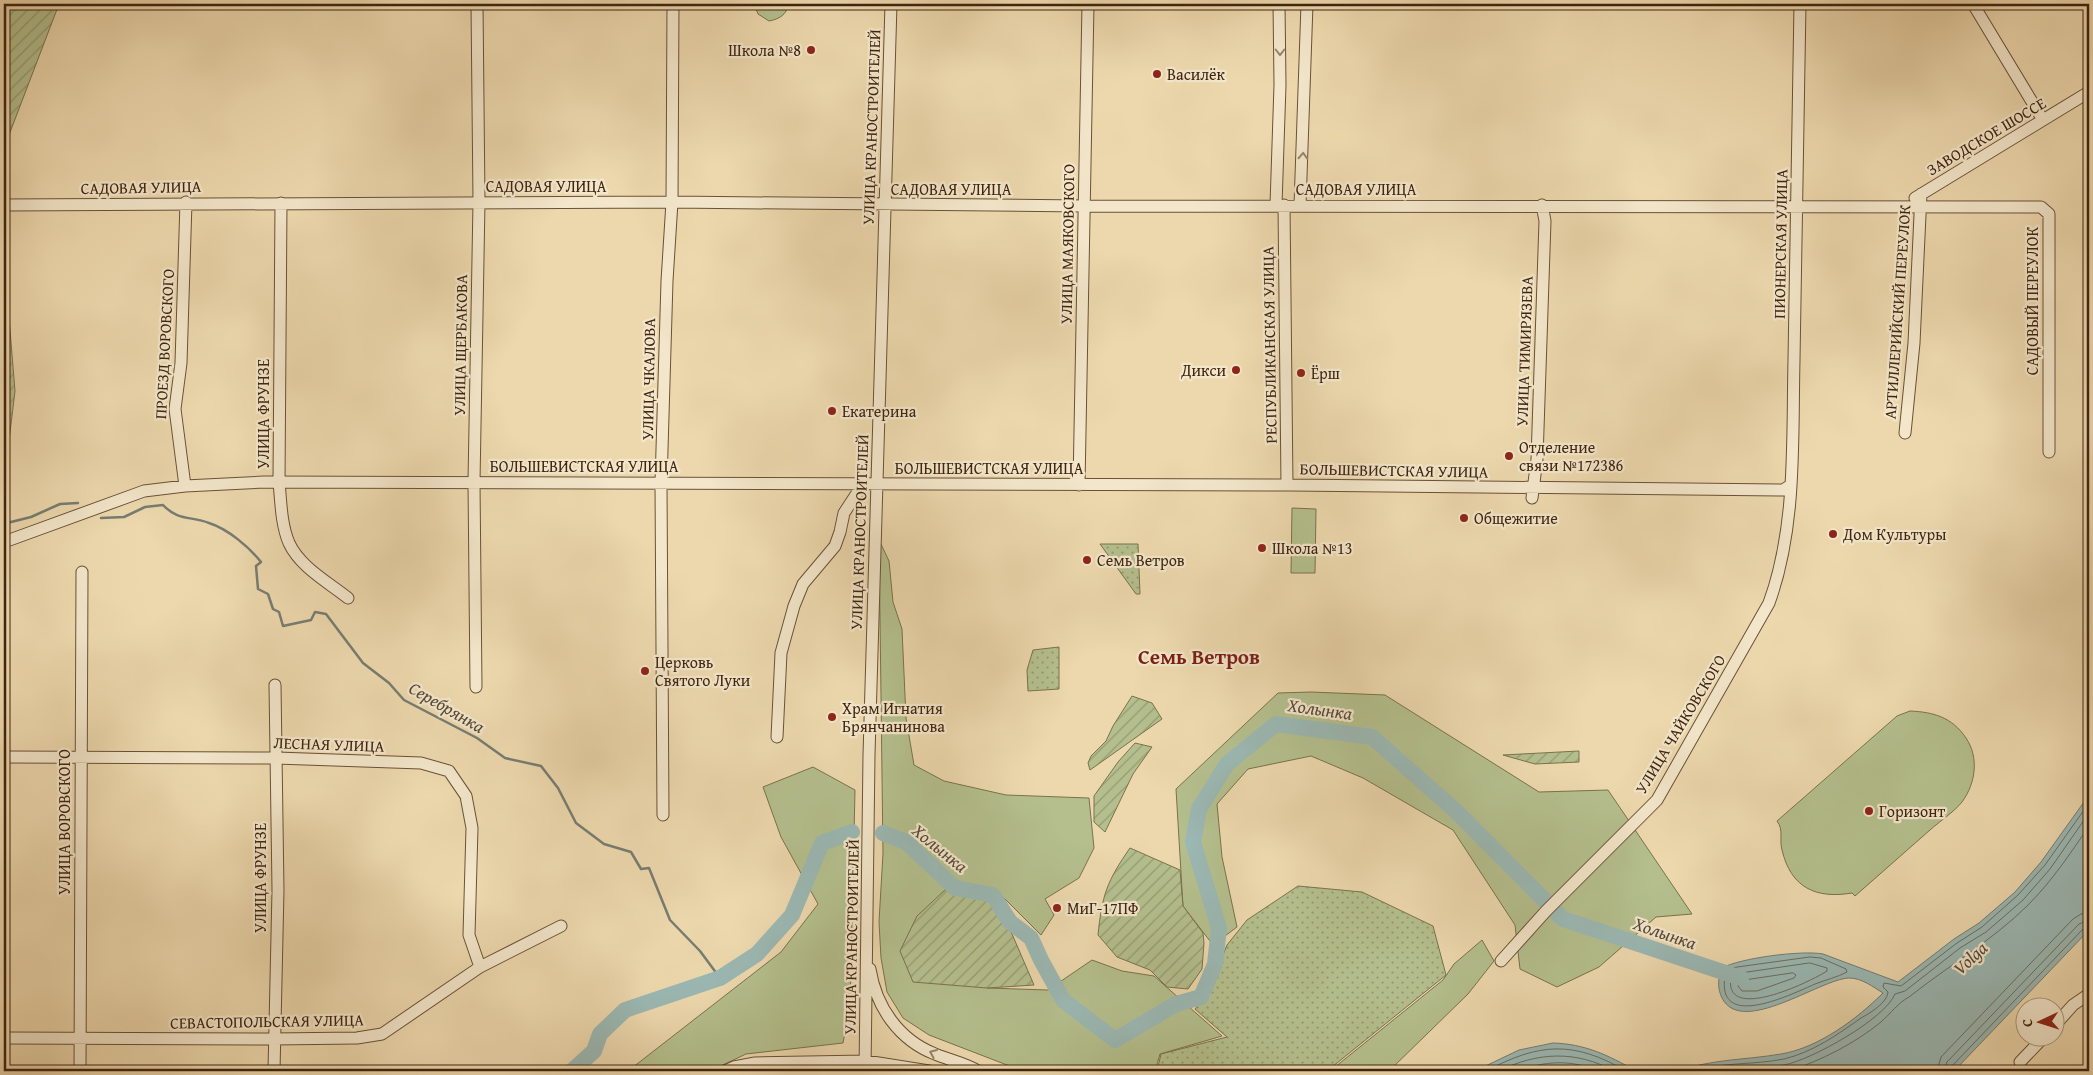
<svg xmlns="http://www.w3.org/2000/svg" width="2093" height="1075" font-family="'Gentium Book Plus',serif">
  <defs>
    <pattern id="park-dots" width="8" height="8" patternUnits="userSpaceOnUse" patternTransform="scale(1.25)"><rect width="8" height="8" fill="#b4bf8d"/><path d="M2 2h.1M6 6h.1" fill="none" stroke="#949b72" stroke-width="1.8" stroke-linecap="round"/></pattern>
    <pattern id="garden-furrows" width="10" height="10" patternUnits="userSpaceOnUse" patternTransform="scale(1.25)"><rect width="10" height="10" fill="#b4bf8d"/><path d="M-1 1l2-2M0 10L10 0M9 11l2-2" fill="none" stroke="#949b72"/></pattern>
  </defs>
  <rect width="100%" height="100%" fill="#edd8ad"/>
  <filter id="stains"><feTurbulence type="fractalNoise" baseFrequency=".004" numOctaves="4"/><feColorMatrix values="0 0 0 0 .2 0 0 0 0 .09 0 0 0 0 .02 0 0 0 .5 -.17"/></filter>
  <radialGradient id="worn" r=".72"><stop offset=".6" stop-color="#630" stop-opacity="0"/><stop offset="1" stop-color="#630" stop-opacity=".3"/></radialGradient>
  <path fill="#b4bf8d" stroke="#7a724e" d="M754,4h34c-1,11 -9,15 -19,17l-11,-7z
    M1292,508l24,1 -1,64h-24z
    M879,540l10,21 4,41 9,27 4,89 8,47 30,16 62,14 83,3 5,50 -15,30 -34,21 9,16 -13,20 -37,-37 -33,-14 -25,6 41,98 61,2 44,-30 30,11 32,5 68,60 -62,18 -5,17 -135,-1 -91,-35 -26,-17 -16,-26 -6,-34 -2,-36 4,-69z
    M1311,692l74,3 154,97 69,-2 84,124 -36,3 -57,50 -42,20 -37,-18 -5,-44 -62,-95 -90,-52 -52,-22 -63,13 -31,35 5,53 15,70 -24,18 -30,-39 -7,-117 102,-96z
    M1910,711c23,1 42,6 56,27 13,19 10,45 -4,64 -8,10 -22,19 -32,28 -25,22 -50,44 -75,66l-3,-3c-36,6 -61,-5 -70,-43 -3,-11 2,-20 -5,-29l120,-105z
    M813,767l42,23 -5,217 -7,36 -97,11 -36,17h-82l153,-119 37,-48 -37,-67 -18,-50z
    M1482,940l12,21 -26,33 -79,77h-59l113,-91 11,-16z"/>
  <path fill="url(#park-dots)" stroke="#7a724e" d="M1100,544h38l2,50h-4z
    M1059,647v42l-31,2 -1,-21 6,-20z
    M1298,886l64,6 71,34 13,49 -119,96h-170l4,-17 66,-17 -32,-28 12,-14 20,-50 20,-25z"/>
  <path fill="url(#garden-furrows)" stroke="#7a724e" d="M4,4h55l-55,144z
    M4,257l11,134 -11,91z
    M1132,696l20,7 10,16 -72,51 -2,-7 3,-7 15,-15 7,-15z
    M1135,743l17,4 -19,27 -28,58 -11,-10v-26l24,-34z
    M1579,751v11l-44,2 -32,-9z
    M1130,848l50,22 3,36 20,27 1,10 -2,26 -14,20 -21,-2 -17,-17 -33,-13 -19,-22c4,-40 9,-54 32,-87z
    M946,889l43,9 23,36 22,51 -47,3 -74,-6 -13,-31 17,-35z"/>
  <path fill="#9bb8b3" stroke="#767d72" d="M2089,795v135l-133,139 -3,2h-275c34,-12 68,-11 103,-17 37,-6 76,-35 102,-61 -10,-6 -21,-15 -34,-15 -29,1 -107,59 -127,20 -5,-10 -4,-20 0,-30 18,-10 80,-18 101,-14l75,28 56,-43 25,-16 36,-31 26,-30z
    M1553,1043c32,1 55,12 83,28h-161l44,-21z"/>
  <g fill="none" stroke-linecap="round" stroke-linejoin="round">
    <path stroke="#6d6e62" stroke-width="1" d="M1810,957l11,1 25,11 1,3c-9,5 -22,8 -32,12 -23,10 -99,48 -90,-8l7,-8z
      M1810,963l17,5v3c-17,11 -104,53 -96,6l4,-3z
      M1793,973l3,2 -2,3 -37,13h-15l-4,-5 2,-5z
      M1486,1071c53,-28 87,-31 140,0
      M1499,1071c38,-19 77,-21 115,0
      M1518,1071c26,-10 54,-12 79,0
      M1693,1071c30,-9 61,-6 91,-12 29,-7 53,-24 77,-41 9,-5 26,-15 27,-26l-5,-5 1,-4 17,3 56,-43 25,-16 36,-32 27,-30 44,-62
      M1726,1071c19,-3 39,-3 58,-6 27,-5 101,-46 111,-71l10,-3 55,-43 26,-16 37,-32 27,-31 39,-56
      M1789,1071c33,-11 65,-27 92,-49 10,-9 17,-19 28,-25 39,-31 84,-57 119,-92 24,-24 42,-51 61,-79
      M1937,1071l4,-14 132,-138 8,-5 8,-1
      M1944,1071l3,-9 132,-138 10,-4
      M1951,1071l1,-5 131,-137 6,-2"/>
    <path stroke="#767d72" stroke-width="2.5" d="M101,518l23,-1 21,-10 18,-2c15,16 28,11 46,18 19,6 40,24 52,39l-5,4 2,23 10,5 5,15 6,3 4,14 28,-6 4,-8 11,2 37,49 26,20 15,17 73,38 28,20 36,8 17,22 18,35 28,21 27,8 10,17 8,-1 21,52 30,31 20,27
      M4,521l3,2 24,-6 29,-13 18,-1"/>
    <path stroke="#9bb8b3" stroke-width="16" d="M883,833l23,9 49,46 38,7 17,27 21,16 10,22 22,40 52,40 61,-36 25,-7 14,-33 4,-36 -26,-86 6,-33 28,-45 49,-40 96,13 85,75 106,107 178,59
      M572,1071l22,-20 6,-17 25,-24 95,-32 37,-24 35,-39 30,-72 30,-11"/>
    <g stroke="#6a5137" stroke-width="13">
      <path id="minor" d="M1973,4l70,116
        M1915,198l174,-106
        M281,203l-2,279c2,20 2,42 10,61 11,24 39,39 59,55
        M4,205l668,-3 412,4 957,1 8,7v238
        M1276,205l4,-120 -1,-81
        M1284,205l3,280
        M1300,205l7,-201
        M1905,433l9,-90 7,-149
        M1079,485l9,-481
        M185,486l-10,-77 6,-46 5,-161
        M1532,498l5,-39 8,-238 -3,-16
        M4,542l140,-51 41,-5 79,-4 1027,3 492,5 8,-5
        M476,687l-2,-205 5,-280 -2,-198
        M777,737l4,-84 13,-47 9,-22 32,-38 5,-14 4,-19 19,-29
        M4,757l272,1 145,5 28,8 17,25 6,32 -3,107 11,32
        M663,815l-2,-332 6,-202 5,-79 1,-198
        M1501,961l45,-50 111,-111 112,-197c28,-77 23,-163 25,-243 2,-119 4,-238 6,-356
        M870,969c6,38 29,71 65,85 14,6 30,9 43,17
        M2056,1024l17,-19 16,-11
        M4,1038l269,1 84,-1 25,-4 98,-67 81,-41
        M2020,1062l23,-24
        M80,1071l2,-499
        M274,1071l4,-181 -3,-205
        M725,1071l9,-4 21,-4 111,-2 63,10
        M865,1071l4,-316 22,-751"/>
    </g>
    <use href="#minor" stroke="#f3e6ca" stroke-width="11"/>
  </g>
  <defs><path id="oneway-chevron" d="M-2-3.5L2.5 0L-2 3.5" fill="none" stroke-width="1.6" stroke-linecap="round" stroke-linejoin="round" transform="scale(1.25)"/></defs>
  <g stroke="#99856d">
    <use href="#oneway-chevron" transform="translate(1280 52) rotate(90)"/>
    <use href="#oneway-chevron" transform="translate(1303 156) rotate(-87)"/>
    <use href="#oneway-chevron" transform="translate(933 1053) rotate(-157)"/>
  </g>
  <g fill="#8f2418" stroke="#f3e6ca" stroke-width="2">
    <circle cx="811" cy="50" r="5"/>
    <circle cx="1157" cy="74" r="5"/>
    <circle cx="1236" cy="370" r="5"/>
    <circle cx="1301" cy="373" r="5"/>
    <circle cx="832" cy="411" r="5"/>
    <circle cx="1509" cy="456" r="5"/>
    <circle cx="1464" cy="518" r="5"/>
    <circle cx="1833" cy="534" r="5"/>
    <circle cx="1262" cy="548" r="5"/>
    <circle cx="1087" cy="560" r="5"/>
    <circle cx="645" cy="671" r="5"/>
    <circle cx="832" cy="717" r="5"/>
    <circle cx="1869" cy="811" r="5"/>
    <circle cx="1057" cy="908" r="5"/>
  </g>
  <g text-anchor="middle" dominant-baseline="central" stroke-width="4.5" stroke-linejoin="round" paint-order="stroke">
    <g font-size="16" fill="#3f2410" stroke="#f3e6ca" text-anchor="start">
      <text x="801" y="50" text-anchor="end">Школа №8</text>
      <text x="1167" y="74">Василёк</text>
      <text x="1226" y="370" text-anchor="end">Дикси</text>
      <text x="1311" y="373">Ёрш</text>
      <text x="842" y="411">Екатерина</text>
      <text x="1519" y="447">Отделение<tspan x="1519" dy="18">связи №172386</tspan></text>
      <text x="1474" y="518">Общежитие</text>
      <text x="1843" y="534">Дом Культуры</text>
      <text x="1272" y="548">Школа №13</text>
      <text x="1097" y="560">Семь Ветров</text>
      <text x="655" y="662">Церковь<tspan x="655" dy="18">Святого Луки</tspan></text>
      <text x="842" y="708">Храм Игнатия<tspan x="842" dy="18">Брянчанинова</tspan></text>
      <text x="1879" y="811">Горизонт</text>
      <text x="1067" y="908">МиГ-17ПФ</text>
    </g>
    <g font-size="16" fill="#3f2410" stroke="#f3e6ca">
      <text transform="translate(871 127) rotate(-88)">УЛИЦА КРАНОСТРОИТЕЛЕЙ</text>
      <text transform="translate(1986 136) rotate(-31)">ЗАВОДСКОЕ ШОССЕ</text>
      <text x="546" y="186">САДОВАЯ УЛИЦА</text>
      <text transform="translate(141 187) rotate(-1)">САДОВАЯ УЛИЦА</text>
      <text x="951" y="189">САДОВАЯ УЛИЦА</text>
      <text x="1356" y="189">САДОВАЯ УЛИЦА</text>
      <text transform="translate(1067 244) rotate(-89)">УЛИЦА МАЯКОВСКОГО</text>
      <text transform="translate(1780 244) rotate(-89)">ПИОНЕРСКАЯ УЛИЦА</text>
      <text transform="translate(2032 301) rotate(-90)">САДОВЫЙ ПЕРЕУЛОК</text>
      <text transform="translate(1897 312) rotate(-86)">АРТИЛЛЕРИЙСКИЙ ПЕРЕУЛОК</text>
      <text transform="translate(164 344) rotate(-87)">ПРОЕЗД ВОРОВСКОГО</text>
      <text transform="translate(460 345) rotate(-89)">УЛИЦА ЩЕРБАКОВА</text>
      <text transform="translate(1269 345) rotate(-91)">РЕСПУБЛИКАНСКАЯ УЛИЦА</text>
      <text transform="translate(1524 351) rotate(-88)">УЛИЦА ТИМИРЯЗЕВА</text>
      <text transform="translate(648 379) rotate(-89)">УЛИЦА ЧКАЛОВА</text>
      <text transform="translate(263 414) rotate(-90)">УЛИЦА ФРУНЗЕ</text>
      <text x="584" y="466">БОЛЬШЕВИСТСКАЯ УЛИЦА</text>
      <text x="989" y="468">БОЛЬШЕВИСТСКАЯ УЛИЦА</text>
      <text transform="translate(1394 470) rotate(1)">БОЛЬШЕВИСТСКАЯ УЛИЦА</text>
      <text transform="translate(859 532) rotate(-88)">УЛИЦА КРАНОСТРОИТЕЛЕЙ</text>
      <text transform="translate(1680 724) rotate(-59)">УЛИЦА ЧАЙКОВСКОГО</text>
      <text transform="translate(329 744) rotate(2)">ЛЕСНАЯ УЛИЦА</text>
      <text transform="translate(64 822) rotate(-90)">УЛИЦА ВОРОВСКОГО</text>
      <text transform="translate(260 878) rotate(-90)">УЛИЦА ФРУНЗЕ</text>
      <text transform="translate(851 937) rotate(-89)">УЛИЦА КРАНОСТРОИТЕЛЕЙ</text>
      <text transform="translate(267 1021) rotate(-1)">СЕВАСТОПОЛЬСКАЯ УЛИЦА</text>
    </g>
    <g font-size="18" font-style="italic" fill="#564939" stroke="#f3e6ca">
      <text transform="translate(447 707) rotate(30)">Серебрянка</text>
      <text transform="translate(1320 709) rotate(8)">Холынка</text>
      <text transform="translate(940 848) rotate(39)">Холынка</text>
      <text transform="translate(1665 933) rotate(19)">Холынка</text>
      <text transform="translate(1970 958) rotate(-43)">Volga</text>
    </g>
    <g font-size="21" font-weight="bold" fill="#7a1f14" stroke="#f3e6ca">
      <text x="1199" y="656">Семь Ветров</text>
    </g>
  </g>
  <rect width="2093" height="1075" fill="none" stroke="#edd8ad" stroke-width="20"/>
  <rect x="5" y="5" width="2083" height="1065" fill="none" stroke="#3f2410" stroke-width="2.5"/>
  <rect x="10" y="10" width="2073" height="1055" fill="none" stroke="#3f2410"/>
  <g transform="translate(2040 1022) rotate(266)"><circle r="24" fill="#f3e6ca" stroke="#ab9880"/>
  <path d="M0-4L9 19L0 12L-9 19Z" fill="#8f2418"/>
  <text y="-8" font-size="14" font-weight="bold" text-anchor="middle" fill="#3f2410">С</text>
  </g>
  <rect width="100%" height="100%" filter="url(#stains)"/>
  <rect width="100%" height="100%" fill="url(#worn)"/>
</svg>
